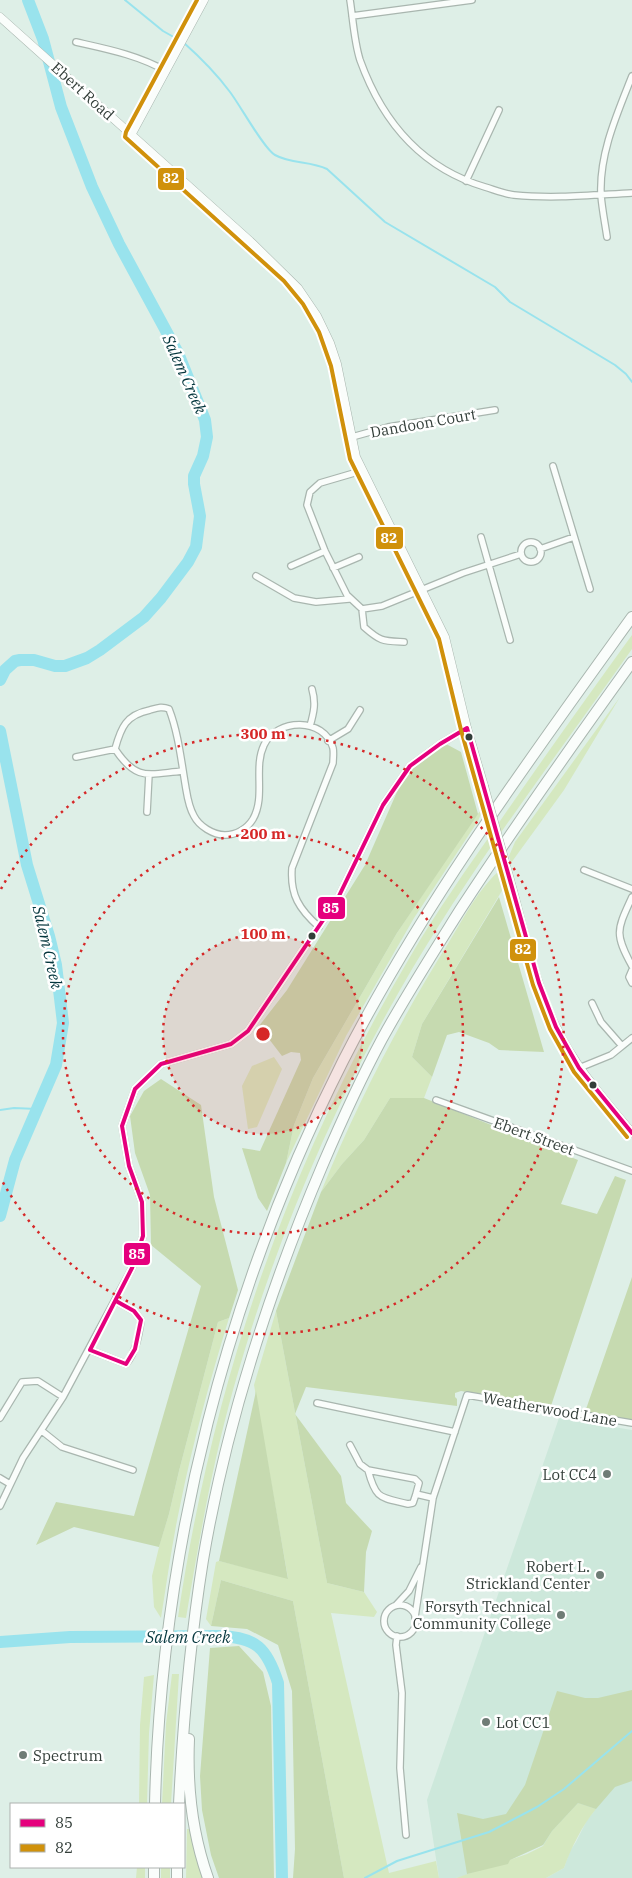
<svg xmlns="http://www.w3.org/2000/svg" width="632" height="1878" font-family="'IBM Plex Serif',serif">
  <rect width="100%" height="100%" fill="#deefe7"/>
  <path fill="#cde8db" d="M559,1418l73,12v448h-86l18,-10 6,-17 6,-9 11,-22 8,-10 -52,35 -33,15 -2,4 -52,14h-17l-12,-78z"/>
  <path fill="#d5e8c0" d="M632,635v14c-79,112 -164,222 -232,341 -72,125 -128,261 -167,400 -21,75 -34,151 -47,228l-8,-1c35,-236 110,-454 232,-660 27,-46 58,-90 88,-133 44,-64 89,-127 134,-189z
    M620,697l-56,93 -53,73 -2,-7 6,-14z
    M484,807l-6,14 -64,97 -68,118 -60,127 8,-38 19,-47 84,-145 77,-115z
    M501,869l5,15 -84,140 -10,33 20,20 -8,21h-34l-26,42 -22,24 -21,28c35,-87 78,-170 128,-250 15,-25 30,-54 52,-73z
    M274,1057l8,12 -25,58 -9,2 -6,-43 10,-20z
    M276,1311l51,272 37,9 13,20 -3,5 -43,-4 58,260 47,-12 3,17h-95l-51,-277 -72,-21 -10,46 -5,-7 10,-57 3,-1 69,17 -34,-193z
    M229,1318c-19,62 -36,124 -49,188 -8,37 -13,75 -19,112l-7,-11 -2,-31 8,-33 9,-29 10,-43 39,-149z
    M172,1674h7l-8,130h-9l4,-80z
    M154,1675l-5,58 -2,71h-8l1,-79 4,-48z
    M578,1803l18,6c-14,17 -25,39 -32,59l-18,10h-90l71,-24 16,-8 9,-15z
    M187,1829h4l13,49h-18z
    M137,1867h8v11h-9z
    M161,1867h9v11h-9z"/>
  <path fill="#c6dab0" d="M436,742l12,3 13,7 17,62 -81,119 -84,145 -19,47 -8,38 -19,48 -9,-13 -16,-50 18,3 41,-91 -1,-7 -9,-1 -9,4 -23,-30 28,-36 78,-125 35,-80 19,-30z
    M499,897l45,155 -45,-2 -10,-7 -30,-11 -12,3 -15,42 -20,-20 10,-33z
    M161,1079l40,26 13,92 24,93 -9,28 -11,4 -39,149 -10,43 -10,33 -85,-20 -38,18 20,-43 78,14 67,-230 -50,-41 -1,-50 -15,-42 -5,-37 14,-25z
    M390,1098h34l154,62 -17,44 36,10 18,-38 11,4 -75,226 -90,-15 -6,2v4l2,2v7l-151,-19 -11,27 46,62 5,27 26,28 -6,21 -2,40 -37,-9 -51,-272 45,-119 21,-28 22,-24z
    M632,1277v143l-47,-8z
    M256,1391l32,188 -69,-18z
    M221,1580l72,21 51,277h-51l2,-29 -3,-158 -14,-46 -31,-16 -36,-3z
    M239,1646l24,26 8,34 3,172h-55l-8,-23 -9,-45 -2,-34 10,-128z
    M632,1690v91l-17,6 -19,22 -18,-6 -26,28 -9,14 -33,15 -2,4 -41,10 -10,-61 26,6 23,-5 19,-29 32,-94 28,7h13z"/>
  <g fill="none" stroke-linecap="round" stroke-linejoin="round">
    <path stroke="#99e3ed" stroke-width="2" d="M125,0l38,31 16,9
      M183,42c18,16 33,31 47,50 10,13 34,57 45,63 16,9 35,6 52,14l58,53 110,65 15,15 105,63 11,9 6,8
      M0,1110l14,-2 23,1
      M365,1878l32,-17 92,-29 48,-25 27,-18 68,-58"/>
    <path stroke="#99e3ed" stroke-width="12" d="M0,680l5,-10 10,-9 5,-1h14l21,6h10l22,-8 13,-8 44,-33 17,-19 27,-36 8,-15 4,-31 -6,-32v-8l9,-20 4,-19 -2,-17 -27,-67 -59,-109 -27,-57 -31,-80 -18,-68 -15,-39
      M0,731l27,134 22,71 7,29 7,58 -7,42 -41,95 -15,56
      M0,1642l70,-5 149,-1c37,1 48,12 59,47l4,195"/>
    <g stroke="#a9b6af" stroke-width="8">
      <path id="street" d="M350,0c3,19 4,41 10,60 22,61 61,108 125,127 10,3 20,7 29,8 39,4 79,0 118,-2
        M352,16l120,-16
        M76,42c31,7 62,13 90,29
        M466,181l33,-71
        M607,237c-2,-14 -5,-28 -6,-42 -2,-41 16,-81 31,-119
        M352,437l36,-10 107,-17
        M553,466l37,123
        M361,471l-41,12 -10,9 -3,13 18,46 22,44 15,14 20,-3 81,-33 58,-19
        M481,537l29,103
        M521 552a10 10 0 1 1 20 0a10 10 0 1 1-20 0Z
        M540,549l34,-12
        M291,566l34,-15
        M333,568l26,-11
        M256,576l38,22 22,4 33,-3
        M362,609l2,18c17,15 19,14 40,15
        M310,726c4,-14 6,-23 2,-37
        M328,741l20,-12 12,-19
        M76,757l39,-8
        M183,771c-35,3 -46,11 -68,-22 6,-22 11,-34 35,-39 7,-2 12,-4 19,-1 9,23 12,50 16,74 2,11 3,23 9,33 5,10 19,19 31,19 11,0 22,-6 28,-16 13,-23 0,-51 11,-74 13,-27 60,-28 69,3 1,5 0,11 0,15l-41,105c-2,27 7,41 27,59
        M147,812l2,-38
        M584,870l48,19
        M632,897c-15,33 -18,36 0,69
        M632,970l-3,7 3,6
        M592,1003l9,19 21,24
        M579,1068l32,-13 21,-17
        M436,1100l196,71
        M90,1350l36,14c10,-12 13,-29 15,-44l-7,-9 -18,-10
        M317,1403l138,29
        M0,1418l22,-36 16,-1 25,16
        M42,1431l20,16 71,23
        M350,1445l10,19 8,6 47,9 4,4 -3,11 17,4
        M368,1470c8,30 12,27 40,34l5,-1 3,-9
        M0,1478l10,6
        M0,1506l23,-48 40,-61 69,-129 11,-32 -1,-34 -13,-36 -7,-40 13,-37 26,-25 70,-20 17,-13 90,-133 45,-93 27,-39 30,-22 27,-16
        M396,1605l13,-14 12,-24
        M384 1621a16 16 0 1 1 32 0a16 16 0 1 1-32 0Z
        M415,1617l18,-119 34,-103 165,28
        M397,1636l-1,9 6,48 -2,75 6,67"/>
    </g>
    <g stroke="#a9b6af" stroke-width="9">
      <path id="secondary" d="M0,17l250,224 48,47 19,28 13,27 7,21 19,93 89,180 22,91 17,58
        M131,135l73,-135
        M510,880c14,49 24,101 46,147 19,40 48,72 76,106"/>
    </g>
    <g stroke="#a9b6af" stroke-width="12">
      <path id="highway" d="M189,1739c-2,47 3,94 19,139
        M155,1804c6,-256 72,-514 188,-743 80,-157 186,-301 289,-444
        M179,1804c4,-81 11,-163 24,-244 23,-136 66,-269 120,-396 18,-42 37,-84 59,-125 24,-44 51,-86 78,-129 55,-84 113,-166 172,-248
        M154,1878v-11
        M177,1878v-11"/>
    </g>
    <use href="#street" stroke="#fafdfb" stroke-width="5.5"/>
    <use href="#secondary" stroke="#fafdfb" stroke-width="8"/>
    <use href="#highway" stroke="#fafdfb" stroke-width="10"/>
    <g stroke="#a9b6af" stroke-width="9" stroke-linecap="butt">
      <path id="secondary-bridge" d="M484,786l26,94"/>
    </g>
    <use href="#secondary-bridge" stroke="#fafdfb" stroke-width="8"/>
    <g stroke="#fff" stroke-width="8">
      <path id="bus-1" d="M116,1301l18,10 7,9 -6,29 -9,15 -36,-14 42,-82 11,-32 -1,-34 -13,-36 -7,-40 13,-37 26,-25 70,-20 17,-13 90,-133 45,-93 27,-39 30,-22 27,-16 72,255 17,44 23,41 53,65"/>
    </g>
    <g stroke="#fff" stroke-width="8">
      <path id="bus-2" d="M197,0l-71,132 -1,5 159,144 19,23 16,28 12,34 19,93 89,180 22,91 72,255 17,44 24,43 53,65"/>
    </g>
    <use href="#bus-1" stroke="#e5007d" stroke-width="4"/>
    <use href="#bus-2" stroke="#d0910b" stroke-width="4"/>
  </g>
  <circle cx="263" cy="1034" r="100" fill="#d62828" fill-opacity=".12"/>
  <g fill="none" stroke="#d62828" stroke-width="2.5" stroke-dasharray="2.5 5">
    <circle cx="263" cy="1034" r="100"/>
    <circle cx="263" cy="1034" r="200"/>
    <path d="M1 889A300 300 0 1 1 1 1179"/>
  </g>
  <g fill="#333e39" stroke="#fff" stroke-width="2">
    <circle cx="469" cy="737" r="4.5"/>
    <circle cx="312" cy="936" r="4.5"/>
    <circle cx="593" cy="1085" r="4.5"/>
  </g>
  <g fill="#6f7c76" stroke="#fff" stroke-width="2">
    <circle cx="607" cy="1474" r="5"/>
    <circle cx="600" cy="1575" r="5"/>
    <circle cx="561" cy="1615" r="5"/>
    <circle cx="486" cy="1722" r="5"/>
    <circle cx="23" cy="1755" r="5"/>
  </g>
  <g text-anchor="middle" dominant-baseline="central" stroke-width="5" stroke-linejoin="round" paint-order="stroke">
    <g font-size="15" fill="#333e39" stroke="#fff">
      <text transform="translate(83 91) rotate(42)">Ebert Road</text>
      <text transform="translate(423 423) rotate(-10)">Dandoon Court</text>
      <text transform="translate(534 1136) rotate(20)">Ebert Street</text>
      <text transform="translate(550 1409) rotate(10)">Weatherwood Lane</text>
    </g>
    <g font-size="15" fill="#333e39" stroke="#fff" text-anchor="end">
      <text x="597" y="1474">Lot CC4</text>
      <text x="590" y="1566">Robert L.<tspan x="590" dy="17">Strickland Center</tspan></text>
      <text x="551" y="1606">Forsyth Technical<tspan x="551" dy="17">Community College</tspan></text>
      <text x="496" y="1722" text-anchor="start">Lot CC1</text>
      <text x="33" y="1755" text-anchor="start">Spectrum</text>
    </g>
    <g font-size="16" font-style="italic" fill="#04363d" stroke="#fff">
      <text transform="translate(185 374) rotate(66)">Salem Creek</text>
      <text transform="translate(48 947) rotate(77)">Salem Creek</text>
      <text x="188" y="1637">Salem Creek</text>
    </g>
  </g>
  <circle cx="263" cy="1034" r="8" fill="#d62828" stroke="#fff" stroke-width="2.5"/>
  <g font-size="15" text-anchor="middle" font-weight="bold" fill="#d62828" stroke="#fff" stroke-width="5" stroke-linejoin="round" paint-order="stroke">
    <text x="263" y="739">300 m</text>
    <text x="263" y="839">200 m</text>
    <text x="263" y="939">100 m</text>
  </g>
  <g stroke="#fff" stroke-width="2">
    <rect x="157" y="167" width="28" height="24" rx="5" fill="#d0910b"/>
    <rect x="375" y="526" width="29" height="24" rx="5" fill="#d0910b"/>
    <rect x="317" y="896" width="29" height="24" rx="5" fill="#e5007d"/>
    <rect x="509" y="938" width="28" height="24" rx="5" fill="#d0910b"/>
    <rect x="123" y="1242" width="28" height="24" rx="5" fill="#e5007d"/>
  </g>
  <g font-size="14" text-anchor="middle" font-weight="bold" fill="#fff">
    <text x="171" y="183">82</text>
    <text x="389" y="543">82</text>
    <text x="331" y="913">85</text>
    <text x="523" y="954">82</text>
    <text x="137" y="1259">85</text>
  </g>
  <rect x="10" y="1803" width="175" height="65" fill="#ffffff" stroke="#adb2b0"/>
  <rect x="20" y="1819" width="25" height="8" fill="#e5007d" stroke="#adb2b0"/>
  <text x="55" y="1828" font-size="15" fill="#333e39">85</text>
  <rect x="20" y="1844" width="25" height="8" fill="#d0910b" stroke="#adb2b0"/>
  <text x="55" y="1853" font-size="15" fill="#333e39">82</text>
</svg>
